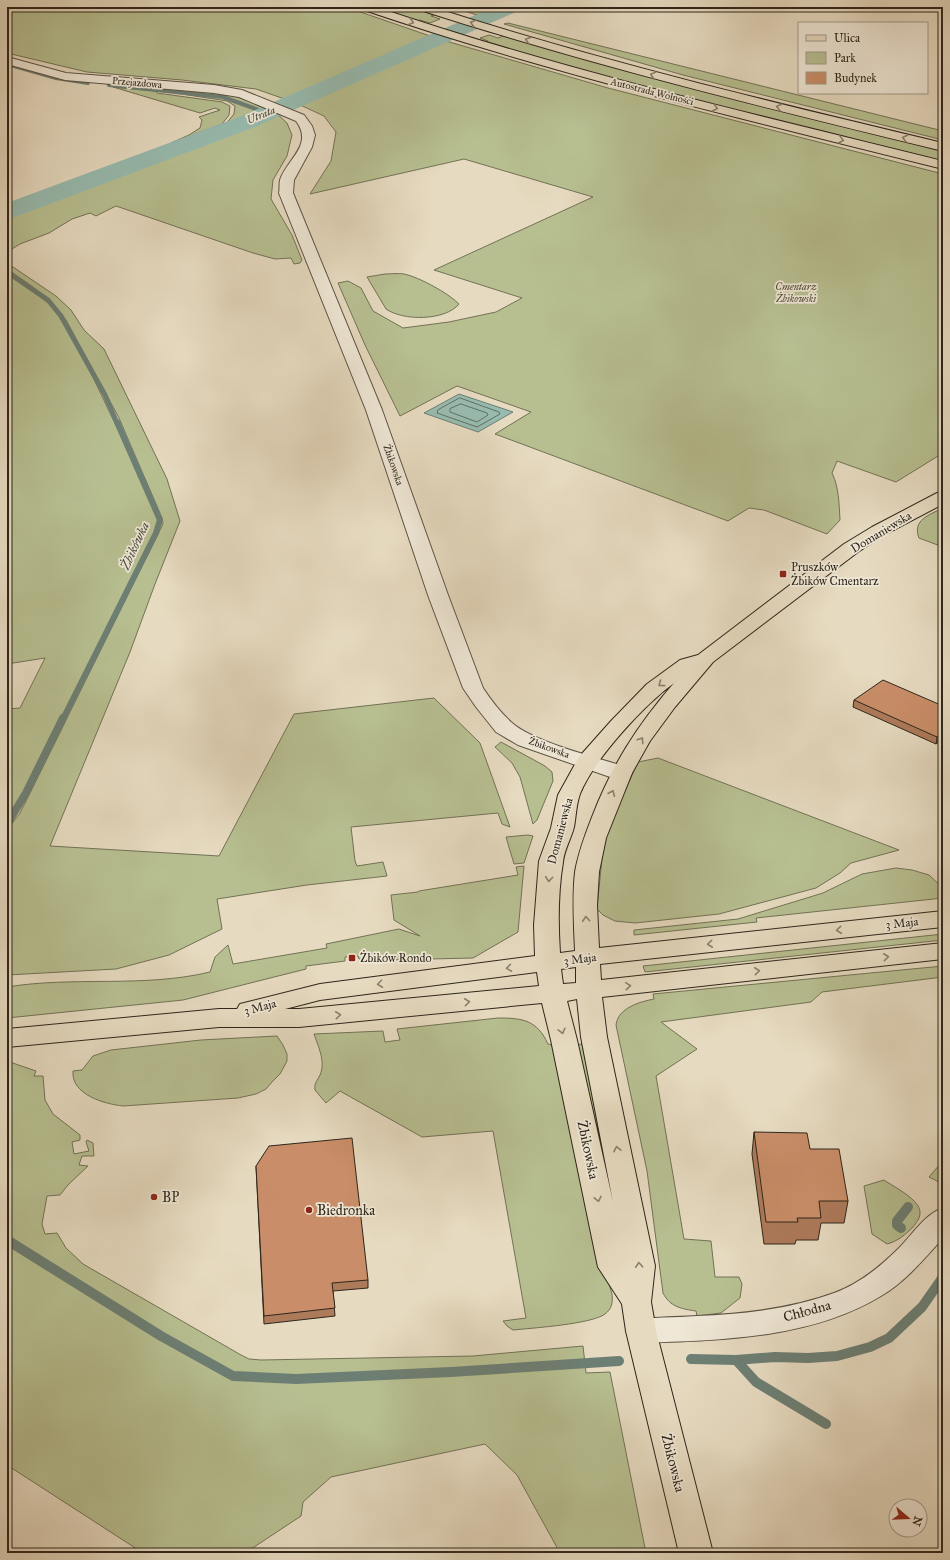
<svg xmlns="http://www.w3.org/2000/svg" width="950" height="1560" font-family="'IM FELL Great Primer',serif">
  <rect width="100%" height="100%" fill="#e6dac0"/>
  <filter id="stains"><feTurbulence type="fractalNoise" baseFrequency=".005" numOctaves="4"/><feColorMatrix values="0 0 0 0 .2 0 0 0 0 .09 0 0 0 0 .02 0 0 0 .5 -.17"/></filter>
  <radialGradient id="worn" r=".72"><stop offset=".6" stop-color="#630" stop-opacity="0"/><stop offset="1" stop-color="#630" stop-opacity=".3"/></radialGradient>
  <path fill="#b7bf91" stroke="#727256" d="M7,7h339l87,30 -10,4 14,4 9,-4 162,47 335,86v279l-47,29 -59,-21 -5,12c7,14 7,31 8,47l-13,14 -63,-24 -15,-2 -21,13 -233,-87 36,-22 -74,-26 -57,30 -35,-71 -27,-62 10,-2 13,7 12,23 30,17 46,-6 47,-10 26,-14 -88,-28 159,-73 -129,-38 -154,35 21,-33 5,-29 -12,-16 -28,-13 -40,-14 -74,-9 -95,-8 -80,-19z
    M373,7h39l22,8 -3,1 9,3 -10,4 -10,-3 -4,1z
    M452,7h51l-23,9z
    M508,23l435,108v9l-260,-65 -179,-51z
    M489,35l9,3 5,-2 93,26 347,89v10l-329,-81 -129,-37 3,-2 -8,-3z
    M113,87l42,4 2,2 65,9 8,4 -1,9 -7,9 -51,19 18,-8 11,-7 2,-8 -3,-3 21,-7 -5,-2 -15,5z
    M166,88l65,7 13,4 24,10 -59,25 -202,75v-3l218,-81 9,-11 1,-8 -8,-5 -65,-10z
    M275,112l12,11 5,12 -5,21 -14,24 -2,19 21,36 10,25 -2,3 -6,1 -3,-6 -16,1 -22,-6 -137,-47 -20,10 -6,-3 -18,6 -23,14 -29,11 -13,8v-36l206,-78z
    M7,263l49,33 15,14 13,20 20,19 63,130 13,42 -25,63 -25,68 -80,194 169,10 75,-142 140,-16 46,45 30,84 -8,-3 -4,-11 -147,14 4,34 2,5 26,-4 4,14 -80,9 -90,14 5,30 -53,26 -53,14 -109,6v-145l13,-17 143,-289 -1,-6 -43,-100 -53,-98c-15,-22 -37,-36 -59,-51z
    M7,274l28,19 17,13 8,11 30,54 40,84 28,63 -2,12 -143,283 -6,8v-112l13,-1 25,-50 -38,6z
    M385,274c7,0 13,-1 19,0 15,3 44,19 55,30 -14,17 -56,17 -73,5l-19,-32z
    M943,508v39l-24,-9c-7,-18 10,-23 24,-30z
    M501,742l44,24 7,6 1,9 -16,39 -4,4 -13,-47 -8,-14 -17,-16z
    M658,758l241,92 -48,13 -11,10 -24,15 -97,26 -84,9 -20,-2 -12,-6 -6,-6 7,-71 34,-76z
    M528,835l5,1 -9,27 -10,1 -8,-27z
    M524,866l-6,66 -45,26 -88,2 -1,-3 -25,2 -1,-3 -13,1v4l-39,5v3l-123,31 -176,18v-31c67,-11 137,1 203,-15l5,-15 13,-12 5,19 94,-16 -1,-4 73,-15 21,7 -26,-16 -3,-25 27,-3 1,-1 99,-16 -2,-8z
    M896,868l16,2 17,5 14,13v10l-187,20 1,4 -123,13v-5l104,-11 85,-26 39,-19z
    M943,934v6l-298,32 -2,-6z
    M943,966v11l-121,15 -11,10 -150,20 36,27 -41,27 28,163 27,2 4,36h24l3,7 -2,14 -19,15 -24,3 -1,-5c-14,-2 -26,-4 -33,-18l-16,-122 -31,-146c2,-17 23,-23 38,-26l-1,-5z
    M498,1018c25,0 39,2 50,26l9,2 40,198 15,50c1,8 0,15 -7,20 -13,10 -72,14 -92,16l-6,-4 -4,-5 23,-3 -33,-187 -71,6 -82,-46 -14,12 -11,-13c-1,-7 2,-9 5,-15 6,-13 -2,-29 -6,-41l69,-3 2,11 15,-2 -3,-11z
    M277,1036l6,9 4,9v7l-7,13 -8,8 -6,7 -10,5 -18,4 -115,8c-18,-2 -52,-11 -50,-35l9,-1 11,-14 18,-6 90,-10z
    M582,1044l24,114 2,22 -34,-135z
    M7,1061l29,10 -2,5h9l2,24 8,14 27,21v5l-8,2 2,12 15,-3 -3,-9 1,-2 6,3 1,13h-12l-3,9 9,1 -20,19 -8,10 -13,1 -5,28 3,10 12,-1 9,15 17,16 158,91 8,4 12,1 212,-4 110,-10 3,27 24,-1 36,181h-86l-43,-78 -32,-31 -154,33 -28,25 -2,14 -56,37h-102l-136,-88z
    M941,1163l2,1v20l-14,-7z
    M884,1180c10,7 37,20 36,33 0,6 -4,10 -7,14 -8,8 -15,14 -26,17l-15,-10 -8,-48z"/>
  <path fill="#97bbaf" stroke="#6d7f74" d="M459,394l54,18 -35,20 -54,-19z"/>
  <g fill="none" stroke-linecap="round" stroke-linejoin="round">
    <path stroke="#627065" stroke-width="1" d="M460,398l39,14 1,2 -23,13 -40,-14 1,-3z
      M461,404l26,9 1,2 -11,7 -27,-10v-3z"/>
    <path stroke="#6d7f74" stroke-width="4" d="M7,64l49,14 32,5
      M109,85l114,12 44,16"/>
    <path stroke="#6d7f74" stroke-width="5" d="M7,272l41,28 13,16 44,79 12,28"/>
    <path stroke="#6d7f74" stroke-width="6" d="M63,719l93,-186 4,-13 -43,-98"/>
    <path stroke="#6d7f74" stroke-width="8" d="M7,824l19,-31 37,-75"/>
    <path stroke="#6d7f74" stroke-width="10" d="M901,1228l-4,-3v-4l11,-14
      M7,1240l154,96 72,40 63,3 155,-7 168,-11
      M691,1359l45,1 39,-3 33,1 29,-2 33,-9 19,-9 33,-31 21,-30
      M736,1360l20,22 70,42"/>
    <path fill="#97bbaf" fill-rule="evenodd" d="M494,7h27l-3,4 -263,116 -248,93v-17l232,-86z"/>
    <g stroke="#5c5344" stroke-width="2">
      <path id="minor" d="M7,57l59,16 148,12 28,5 62,25 8,11 3,9 -3,12 -18,33 -1,13 89,217 66,185 35,93c8,12 17,24 28,34 21,20 88,36 118,46l3,5 -3,5 -8,2 -8,-2 -95,-33 -22,-13 -20,-25 -13,-19 -35,-93 -62,-185 -87,-217c1,-4 0,-9 1,-13 7,-21 34,-35 16,-59l-57,-24 -25,-4 -149,-13 -58,-16z
        M943,1208v30c-19,21 -38,44 -62,58 -71,43 -160,44 -240,47l-11,-3 -4,-9 4,-9c21,-6 45,-4 67,-6 46,-2 94,-7 137,-23 25,-9 46,-26 65,-45 13,-13 26,-34 44,-40z"/>
    </g>
    <g stroke="#2e261b" stroke-width="2">
      <path id="major" d="M943,492v12l-59,31 -26,17 -145,110 -38,45 -25,34 -18,32 -26,65 -7,34 -2,33 2,43 344,-37v16l-343,37 1,16 342,-37v16l-341,38 5,40 48,229 -4,36 5,29 57,222h-34l-53,-222 -4,-27 -24,-37 -47,-227 -9,-37 -243,24h-80l-212,20v-18l212,-20h18l3,-5 80,-20 215,-28 -1,-31 5,-64 12,-33 7,-33 21,-38 32,-36 36,-37 33,-24 18,-5 146,-111 28,-17 65,-34zM674,683c-37,43 -62,82 -82,134 -7,18 -14,37 -17,55 -3,26 -1,53 0,79l-15,2c-2,-30 -2,-61 3,-91 1,-12 8,-23 11,-35 2,-10 2,-22 6,-33 14,-35 63,-88 94,-111zM576,967v16l-13,1 -2,-15zM537,972l2,14 -240,23h-14l35,-9zM577,999l4,38 32,165 -36,-162 -10,-39z"/>
    </g>
    <g stroke="#2e261b" stroke-width="2">
      <path id="highway" d="M360,7h16c186,63 377,107 567,154v8c-195,-49 -391,-95 -582,-160z
        M416,7h16c168,54 339,95 511,136v8c-177,-43 -353,-86 -526,-142z"/>
    </g>
    <use href="#minor" fill="#efe7d6" fill-rule="evenodd"/>
    <use href="#major" fill="#e6dac0" fill-rule="evenodd"/>
    <use href="#highway" fill="#e6dac0" fill-rule="evenodd"/>
  </g>
  <path fill="#ad7a5a" stroke="#2e261b" d="M854,700l89,6v32l-7,6 -83,-37z
    M754,1132l56,17 38,52 -4,22h-23l-3,17h-22l-1,4h-31l-12,-90z
    M256,1166l112,114v8l-35,3 2,25 -71,8z"/>
  <path fill="#8d634a" stroke="#2e261b" d="M943,732v6l-7,6 1,-7z"/>
  <path fill="#c98e69" stroke="#2e261b" d="M883,680l60,26v26l-6,5 -83,-37z
    M754,1132l53,1 3,16h29l9,52h-29l2,17h-24l1,4h-32z
    M352,1138l16,142 -36,3 3,25 -71,8 -8,-150 13,-20z"/>
  <defs><path id="oneway-chevron" d="M-2-3.5L2.5 0L-2 3.5" fill="none" stroke-width="1.6" stroke-linecap="round" stroke-linejoin="round"/></defs>
  <g stroke="#8a806e">
    <use href="#oneway-chevron" transform="translate(411 22) rotate(18)"/>
    <use href="#oneway-chevron" transform="translate(473 23) rotate(-163)"/>
    <use href="#oneway-chevron" transform="translate(528 40) rotate(-163)"/>
    <use href="#oneway-chevron" transform="translate(653 75) rotate(-165)"/>
    <use href="#oneway-chevron" transform="translate(779 107) rotate(-166)"/>
    <use href="#oneway-chevron" transform="translate(715 108) rotate(14)"/>
    <use href="#oneway-chevron" transform="translate(905 138) rotate(-166)"/>
    <use href="#oneway-chevron" transform="translate(841 140) rotate(14)"/>
    <use href="#oneway-chevron" transform="translate(661 684) rotate(144)"/>
    <use href="#oneway-chevron" transform="translate(641 740) rotate(-56)"/>
    <use href="#oneway-chevron" transform="translate(612 793) rotate(-67)"/>
    <use href="#oneway-chevron" transform="translate(549 879) rotate(95)"/>
    <use href="#oneway-chevron" transform="translate(586 919) rotate(-94)"/>
    <use href="#oneway-chevron" transform="translate(839 930) rotate(174)"/>
    <use href="#oneway-chevron" transform="translate(710 944) rotate(174)"/>
    <use href="#oneway-chevron" transform="translate(886 957) rotate(-6)"/>
    <use href="#oneway-chevron" transform="translate(509 968) rotate(172)"/>
    <use href="#oneway-chevron" transform="translate(757 971) rotate(-6)"/>
    <use href="#oneway-chevron" transform="translate(380 984) rotate(173)"/>
    <use href="#oneway-chevron" transform="translate(628 986) rotate(-5)"/>
    <use href="#oneway-chevron" transform="translate(467 1002) rotate(-6)"/>
    <use href="#oneway-chevron" transform="translate(338 1015) rotate(-6)"/>
    <use href="#oneway-chevron" transform="translate(562 1031) rotate(76)"/>
    <use href="#oneway-chevron" transform="translate(617 1149) rotate(-102)"/>
    <use href="#oneway-chevron" transform="translate(598 1199) rotate(78)"/>
    <use href="#oneway-chevron" transform="translate(639 1265) rotate(-93)"/>
  </g>
  <g fill="#8f2418" stroke="#efe7d6" stroke-width="1.5">
    <rect x="779" y="570" width="8" height="8" rx="2"/>
    <rect x="348" y="954" width="8" height="8" rx="2"/>
    <circle cx="154" cy="1197" r="4"/>
    <circle cx="309" cy="1210" r="4"/>
  </g>
  <g text-anchor="middle" dominant-baseline="central" stroke-width="3.5" stroke-linejoin="round" paint-order="stroke">
    <g font-size="10" fill="#2e261b" stroke="#efe7d6">
      <text transform="translate(137 83) rotate(5)">Przejazdowa</text>
      <text transform="translate(652 92) rotate(14)">Autostrada Wolności</text>
      <text transform="translate(393 465) rotate(71)">Żbikowska</text>
      <text transform="translate(549 748) rotate(20)">Żbikowska</text>
    </g>
    <g font-size="10" font-style="italic" fill="#504c38" stroke="#efe7d6">
      <text x="796" y="287">Cmentarz<tspan x="796" dy="12">Żbikowski</tspan></text>
    </g>
    <g font-size="11" font-style="italic" fill="#484b40" stroke="#efe7d6">
      <text transform="translate(261 115) rotate(-23)">Utrata</text>
    </g>
    <g font-size="12" fill="#2e261b" stroke="#efe7d6">
      <text transform="translate(881 532) rotate(-31)">Domaniewska</text>
      <text transform="translate(560 831) rotate(-75)">Domaniewska</text>
      <text transform="translate(902 923) rotate(-6)">3 Maja</text>
      <text transform="translate(580 959) rotate(-7)">3 Maja</text>
      <text transform="translate(260 1007) rotate(-15)">3 Maja</text>
    </g>
    <g font-size="12" fill="#2e261b" stroke="#efe7d6" text-anchor="start">
      <text x="791" y="567">Pruszków<tspan x="791" dy="14">Żbików Cmentarz</tspan></text>
      <text x="360" y="958">Żbików Rondo</text>
    </g>
    <g font-size="13" font-style="italic" fill="#484b40" stroke="#efe7d6">
      <text transform="translate(135 546) rotate(-65)">Żbikówka</text>
    </g>
    <g font-size="14" fill="#2e261b" stroke="#efe7d6">
      <text transform="translate(588 1150) rotate(78)">Żbikowska</text>
      <text transform="translate(807 1311) rotate(-15)">Chłodna</text>
      <text transform="translate(673 1463) rotate(76)">Żbikowska</text>
    </g>
    <g font-size="14" fill="#2e261b" stroke="#efe7d6" text-anchor="start">
      <text x="162" y="1197">BP</text>
      <text x="317" y="1210">Biedronka</text>
    </g>
  </g>
  <rect width="950" height="1560" fill="none" stroke="#e6dac0" stroke-width="24"/>
  <rect x="8" y="8" width="934" height="1544" fill="none" stroke="#2e261b" stroke-width="2"/>
  <rect x="12" y="12" width="926" height="1536" fill="none" stroke="#2e261b"/>
  <rect x="798" y="22" width="130" height="72" fill="#efe7d6" stroke="#a29a8b"/>
  <rect x="806" y="35" width="20" height="6" fill="#e6dac0" stroke="#a29a8b"/>
  <text x="834" y="42" font-size="12" fill="#2e261b">Ulica</text>
  <rect x="806" y="52" width="20" height="12" fill="#b7bf91" stroke="#a29a8b"/>
  <text x="834" y="62" font-size="12" fill="#2e261b">Park</text>
  <rect x="806" y="72" width="20" height="12" fill="#c98e69" stroke="#a29a8b"/>
  <text x="834" y="82" font-size="12" fill="#2e261b">Budynek</text>
  <g transform="translate(908 1518) rotate(109)"><circle r="19" fill="#efe7d6" stroke="#a29a8b"/>
  <path d="M0-3L7 15L0 10L-7 15Z" fill="#8f2418"/>
  <text y="-6" font-size="11" font-weight="bold" text-anchor="middle" fill="#2e261b">N</text>
  </g>
  <rect width="100%" height="100%" filter="url(#stains)"/>
  <rect width="100%" height="100%" fill="url(#worn)"/>
</svg>
